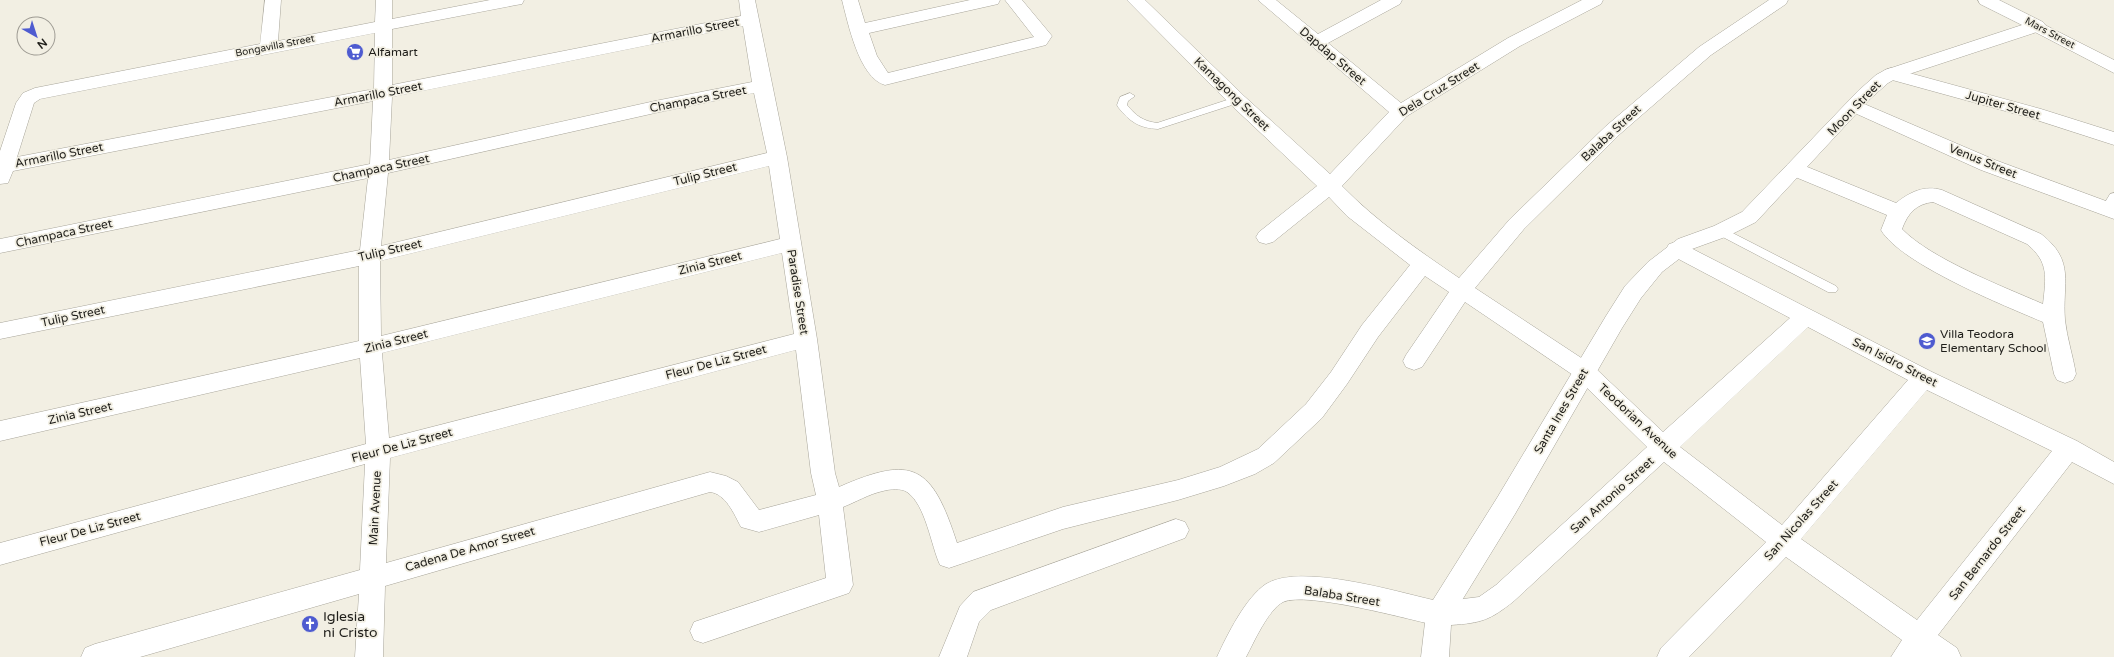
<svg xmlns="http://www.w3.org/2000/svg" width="2114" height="657" font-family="'Varela Round',sans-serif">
  <rect width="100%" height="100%" fill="#f2efe3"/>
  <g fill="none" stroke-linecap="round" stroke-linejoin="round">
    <g stroke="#a8a59a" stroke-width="1">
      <path id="service" d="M1130,93l5,3 -7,5 -1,4c9,11 16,16 30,18l76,-25 4,-1 5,3 -1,2 -83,27c-19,-1 -28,-7 -40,-22l-1,-2 3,-8z
        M2114,193v12l-4,7h-8l-1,-3 9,-15z
        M1721,227l115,59 2,3 -2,3h-8l-111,-58 -2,-3 2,-3z"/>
    </g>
    <g stroke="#a8a59a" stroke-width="1">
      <path id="minor" d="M265,0h16l-3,41 97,-19 1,-22h16v19l98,-19h34l-2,4 -6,1 -124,24v56l349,-69 -2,-16h16l32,157 30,182 18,134 4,14c75,-33 93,-21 118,56l106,-36 115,-27 42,-13 38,-18 48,-45 25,-32 31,-47 48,-60 -63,-49 -18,-19 -56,45 -7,2 -7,-2 -3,-5 3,-5 58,-46 -87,-82 -103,-104h18l99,96 86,78 59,-62 -131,-112h18l42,34 63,-34h21l-2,4 -72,39 73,60 107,-65 74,-38h21l-2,4 -81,42 -113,70 -65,70c34,35 76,64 117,92l51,-59 96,-93 93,-79 70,-47h19l-2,4 -75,51 -91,79 -96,95 -49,59 117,77 71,67 127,-114 -121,-64 -3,-5 3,-5 7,-2 7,2 249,128 145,69 37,21v22l-42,-22 -134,173 19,13 4,9h-70l11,-17 -116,-83 -97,100h-32l4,-9 105,-106 -102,-80 -150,139c-24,19 -32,22 -63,24l-2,32h-28l5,-43 4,-9 9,-3 40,-5 17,-12 151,-138 -71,-70 -111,-75 -43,65 -8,3 -8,-3 -3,-6 3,-6 43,-63 -24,-16 -47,61 -31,47 -25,34 -48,45 -19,11 -31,12 -46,14 -115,29 -114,39 -9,-3c-9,-19 -14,-60 -33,-73 -6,-4 -17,-3 -24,-1 -14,3 -27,11 -40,16l10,78 -4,8 -146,50 -9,-3 -4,-9 4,-9 132,-44 -7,-63 -60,17 -18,-5c-7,-13 -15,-33 -31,-35l-325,94 -2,71h-28l4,-63 -219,63h-59l4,-9 10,-4 265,-74 5,-106 -365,101v-22l366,-99 -6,-86 -360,83v-20l359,-80v-75l-359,73v-16l360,-73 8,-72 -368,75v-14l370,-75 3,-63 -360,70 -5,12 -8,1v-33l16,-48 7,-10 12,-5 225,-44zM743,26l9,56 -97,19 -266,59 3,-63zM375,33l-1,56 -357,68 17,-54 6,-4zM754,93l13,60 -386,93 7,-73 267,-60zM769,166l11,73 -399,97 -1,-75zM782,253l12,81 -405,104 -7,-85zM1808,327l100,53 -126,145 -102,-78zM796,350l15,123 5,22 -57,15 -21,-28 -12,-6 -16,-4 -324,91 4,-105zM1927,390l125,61 -135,169 -116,-81z
        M842,0h16l7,23 105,-23h30l-2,4 -129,29 8,23 11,17 146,-36 -29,-37h17l30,36 -6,9 -161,40c-26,-7 -37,-62 -43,-85z
        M2037,21l77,39v13l-83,-43 -3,-4 3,-4z
        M1891,68l150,41 73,23v13l-87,-28 -142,-39 -3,-4 3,-4z
        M1855,100l140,60 119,44v15l-133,-49 -133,-60 -2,-4 2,-4z
        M1795,162l101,41c14,-11 28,-18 46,-13l99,44c35,27 21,49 24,86 2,18 8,36 11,54l-3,6 -8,3 -8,-3 -3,-6 -11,-52c-38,-16 -142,-58 -162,-92l6,-15 -99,-41 -3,-5 3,-5zM1933,202l94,42c22,18 19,33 16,60 -39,-17 -112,-45 -141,-75 6,-16 14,-25 31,-27z
        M1176,519l9,3 4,8 -4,8 -194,72 -12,12 -12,35h-28l21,-51 13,-14z"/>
    </g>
    <g stroke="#a8a59a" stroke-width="1">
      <path id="tertiary" d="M1978,0h21l44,22 3,4 -3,4 -146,48 -9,5 -18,16 -114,123 -28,14 -36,13 -30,23 -21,26 -19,30 -107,186 -67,109 -9,3c-28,-6 -133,-35 -156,-24 -15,8 -29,40 -37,55h-29c10,-22 29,-60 49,-73 34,-21 128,7 167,16l64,-102 109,-182 19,-30 23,-24 30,-23 36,-13 28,-14 116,-121 18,-16 9,-5 137,-45 -42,-21z"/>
    </g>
    <use href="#service" fill="#fff" fill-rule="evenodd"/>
    <use href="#minor" fill="#fff" fill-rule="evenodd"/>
    <use href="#tertiary" fill="#fff" fill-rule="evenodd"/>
  </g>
  <defs>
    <g id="supermarket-disc" transform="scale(0.9)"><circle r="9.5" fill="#4e5bd0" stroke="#f2efe3"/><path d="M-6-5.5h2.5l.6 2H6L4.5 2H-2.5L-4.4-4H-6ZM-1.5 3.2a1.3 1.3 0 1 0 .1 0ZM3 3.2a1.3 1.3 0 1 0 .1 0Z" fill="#fff"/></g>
    <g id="school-disc" transform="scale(0.9)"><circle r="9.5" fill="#4e5bd0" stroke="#f2efe3"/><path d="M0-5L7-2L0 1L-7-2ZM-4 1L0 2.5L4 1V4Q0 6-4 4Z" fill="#fff"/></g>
    <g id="church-disc" transform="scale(0.9)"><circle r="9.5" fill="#4e5bd0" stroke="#f2efe3"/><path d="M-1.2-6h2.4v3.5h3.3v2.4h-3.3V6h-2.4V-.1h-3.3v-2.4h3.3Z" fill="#fff"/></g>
  </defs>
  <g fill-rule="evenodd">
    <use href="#supermarket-disc" x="355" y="52"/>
    <use href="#school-disc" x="1927" y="341"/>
    <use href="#church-disc" x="310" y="624"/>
  </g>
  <g text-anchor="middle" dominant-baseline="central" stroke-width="3.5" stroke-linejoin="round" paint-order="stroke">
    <g font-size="10" fill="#1f1e1a" stroke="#f2efe3">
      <text transform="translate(2050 33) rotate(28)">Mars Street</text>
      <text transform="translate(275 46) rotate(-11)">Bongavilla Street</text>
    </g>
    <g font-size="12" fill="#1f1e1a" stroke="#f2efe3">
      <text transform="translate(695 30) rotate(-11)">Armarillo Street</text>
      <text transform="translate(1333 56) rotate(40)">Dapdap Street</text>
      <text transform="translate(1439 89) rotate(-32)">Dela Cruz Street</text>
      <text transform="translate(378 94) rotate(-11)">Armarillo Street</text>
      <text transform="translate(1232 94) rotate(44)">Kamagong Street</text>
      <text transform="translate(698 99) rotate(-11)">Champaca Street</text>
      <text transform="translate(2003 105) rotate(16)">Jupiter Street</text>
      <text transform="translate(1854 108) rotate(-46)">Moon Street</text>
      <text transform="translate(1611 133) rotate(-43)">Balaba Street</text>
      <text transform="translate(59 155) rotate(-11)">Armarillo Street</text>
      <text transform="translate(1983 161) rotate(22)">Venus Street</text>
      <text transform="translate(381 168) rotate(-12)">Champaca Street</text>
      <text transform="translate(705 174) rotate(-14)">Tulip Street</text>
      <text transform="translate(64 233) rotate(-12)">Champaca Street</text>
      <text transform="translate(390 250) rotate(-13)">Tulip Street</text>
      <text transform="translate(710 263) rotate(-14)">Zinia Street</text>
      <text transform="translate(798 292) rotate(81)">Paradise Street</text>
      <text transform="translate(73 316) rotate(-12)">Tulip Street</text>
      <text transform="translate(396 341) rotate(-14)">Zinia Street</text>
      <text transform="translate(716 362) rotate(-15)">Fleur De Liz Street</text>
      <text transform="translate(1895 362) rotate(27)">San Isidro Street</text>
      <text transform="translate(1561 411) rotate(-60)">Santa Ines Street</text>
      <text transform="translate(80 413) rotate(-13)">Zinia Street</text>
      <text transform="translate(1638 421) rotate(43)">Teodorian Avenue</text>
      <text transform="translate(402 445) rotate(-15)">Fleur De Liz Street</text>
      <text transform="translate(1612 495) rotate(-42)">San Antonio Street</text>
      <text transform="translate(375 508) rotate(-87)">Main Avenue</text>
      <text transform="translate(1801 520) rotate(-48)">San Nicolas Street</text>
      <text transform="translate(90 529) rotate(-15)">Fleur De Liz Street</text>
      <text transform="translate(470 549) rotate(-16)">Cadena De Amor Street</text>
      <text transform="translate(1987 553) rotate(-52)">San Bernardo Street</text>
      <text transform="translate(1342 596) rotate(9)">Balaba Street</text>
    </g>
    <g font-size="12" fill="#1f1e1a" stroke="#f2efe3" text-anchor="start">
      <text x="368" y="52">Alfamart</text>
      <text x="1940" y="334">Villa Teodora<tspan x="1940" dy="14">Elementary School</tspan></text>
    </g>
    <g font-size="14" fill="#1f1e1a" stroke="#f2efe3" text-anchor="start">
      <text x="323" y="616">Iglesia<tspan x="323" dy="16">ni Cristo</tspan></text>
    </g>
  </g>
  <g transform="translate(36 36) rotate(141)"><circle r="19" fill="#f2efe3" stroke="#9e9b93"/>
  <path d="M0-3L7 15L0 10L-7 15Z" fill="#4e5bd0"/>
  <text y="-6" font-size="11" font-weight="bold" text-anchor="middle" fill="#1f1e1a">N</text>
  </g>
</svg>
